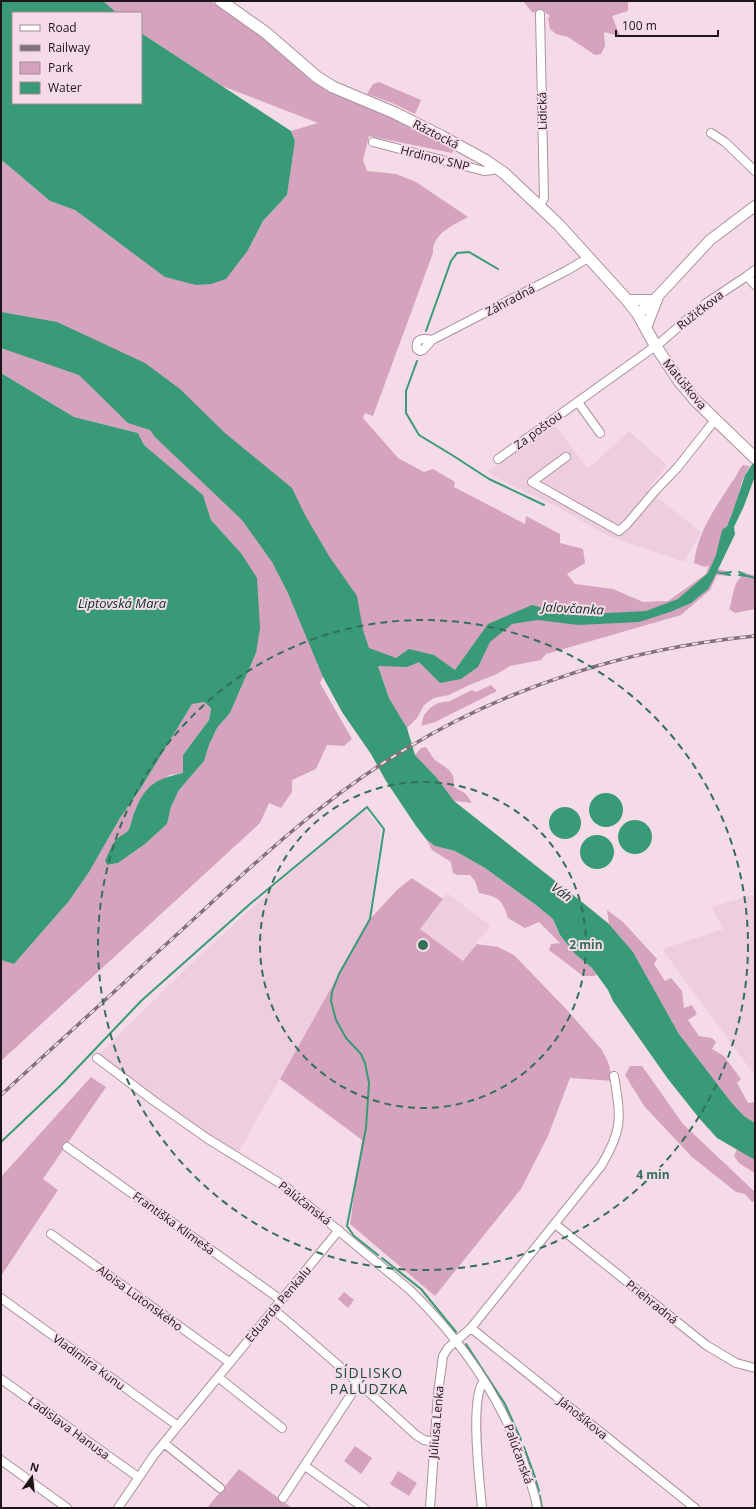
<svg xmlns="http://www.w3.org/2000/svg" width="756" height="1509" font-family="'Open Sans',sans-serif">
  <rect width="100%" height="100%" fill="#f5dbe8"/>
  <path fill="#eecdde" d="M554,424l34,45 41,-38 38,34 -19,25 53,42 -17,30 -76,-26 -52,-30 -58,-27 -11,-8z
    M365,810l16,19 -12,91 -131,233 -30,-18 -50,-35 -59,-46 99,-97 90,-82z
    M447,893l43,33 -10,13 -3,-1v6l-14,17 -43,-32z
    M755,894v182l-93,-127 61,-20 -11,-22z"/>
  <path fill="#d5a3bd" d="M103,1h108l58,40 121,76 65,31 -3,5 -83,-17 -6,24 4,11 29,3 20,8 52,35c-15,8 -36,17 -35,36l-60,163 -8,-3 -2,5 35,40 26,14 9,-3 22,13 -1,5 71,37 1,-8 34,18v9l23,6 2,14 -18,11 8,10 38,5 30,13 25,-1 38,-27 3,-9 -4,2 -11,-4c4,-32 21,-54 37,-80 6,-6 7,-13 12,-18l7,1c-14,19 -11,47 -27,64l12,4 -17,35 12,3v4l-13,-1 -7,15 -29,25 -135,39 -5,6 -31,6 -13,8 -30,12 -18,9 -15,3 -10,7 -7,13 -10,10 -18,-30 -11,-32 -55,11 -3,6 32,56 -8,7 -17,-1 -11,24 -24,11v12l-11,16 -12,-5 -9,20 -259,238v-101l13,4 55,-63 20,-29 31,-54 21,-30 51,-85 12,-1 7,6 -2,12 -26,35v18l-14,2 -35,37 -4,15 -5,8 -8,4 -12,21 2,5 11,-2 27,-19 22,-20 4,-17 8,-17 25,-29 5,-16 8,-17 13,-15 26,-60 -15,-100 -30,-33 -8,-25 -59,-50 -6,-12 -64,-16 -73,-44v-212l3,1 46,39 25,9 43,32 130,8 15,-29 24,-26 8,-54 -4,-10 27,-8 -96,-37 -81,-53v-20h-24z
    M523,1h105v10l-16,5 8,20 -16,-4 1,14 -4,8 -6,1 -27,-18 -12,-3 -6,-5 -2,-11 2,-2 -9,-7 -8,4z
    M379,82l42,18 -6,14 -23,-11 -25,-9 6,-10z
    M740,571l15,5v33l-20,4 -6,-4c4,-9 4,-26 12,-32z
    M491,685l6,6 -62,31 -14,4 3,-11 6,-7 8,-5 12,-2 22,-11 4,2z
    M426,747c3,4 6,10 9,13 12,9 20,10 19,27l12,7 6,9 -18,-2 -17,-23 -22,-23 6,-7z
    M426,839l9,7 20,5 30,17 51,37 17,14 7,16 15,19 17,14 5,6 -3,2h-11l-34,-26 2,-6 9,-1 -21,-21 -14,6 -17,-10c-7,-21 -9,-20 -29,-25l-4,-12 -5,-6h-12l-5,-2 -2,-11 -19,-12z
    M412,878l31,21 -23,30 43,32 14,-17 21,3 16,8 53,55 35,40 6,12 5,19 -43,-3 -22,58 -27,53 -86,107 -85,-72 12,-84 -82,-61 89,-159 28,-30z
    M607,910l16,12 34,37 -3,5 11,17 6,-3 11,13 2,17 8,-3 5,9 -9,6 11,16 13,2 4,4 -4,7 12,7 17,23 -4,4 11,20 7,-1v21l-11,-7 -13,-14 -52,-68 -46,-82 -24,-28z
    M630,1066h12l41,58 72,68v9l-3,1 -7,-8 -9,-2 -44,-35 -48,-51 -19,-31z
    M91,1077l15,10 -63,92 15,11 -57,86v-99z
    M737,1149l18,11v11l-2,1 -14,-9 -5,-7z
    M344,1292l10,8 -6,8 -10,-9z
    M355,1446l17,12 -11,16 -17,-13z
    M239,1469l53,39h-85z
    M398,1471l19,12 -8,13 -19,-12z"/>
  <path fill="#399a77" d="M1,1h102l14,12h-104v90h128v-70l150,98 4,10 -8,54 -24,26 -15,29 -22,29 -15,5 -15,1 -31,-8 -90,-67 -25,-9 -46,-39 -3,-1z
    M1,312l56,10 88,41 35,26 45,44 67,55 13,27 24,41 28,40 6,34 6,18 27,10 13,-9 25,6 21,15 33,-46 44,-19 37,10 77,-4 32,-12 30,-26 8,-18 6,-25 5,-4 5,-12 13,-39 10,-15v16l-11,30 -10,21 1,7 -23,48 -4,7 -17,14 -21,9 -31,10 -61,3 -40,-5 -26,4 -22,18 -12,25 -17,12 -21,4 -21,-21 -12,5 -29,-1 11,32 18,30 8,27 22,23 17,23 133,105 22,18 24,28 46,82 52,68 13,14 11,7v37l-38,-22 -18,-20 -31,-39 -55,-78 -5,-11 -16,-22 -17,-14 -15,-19 -7,-16 -17,-14 -51,-37 -30,-17 -20,-5 -9,-7 -10,-13 -30,-45 -15,-27 -29,-42 -19,-35 -36,-86 -15,-29 -30,-42 -87,-83 -5,-7 -22,-7 -49,-48 -78,-27z
    M1,373l73,44 64,16 6,12 59,50 8,25 30,33 16,25 3,50 -4,25 -26,60 -13,15 -8,17 -5,16 -25,29 -8,17 -4,17 -22,20 -27,19 -11,2 -2,-5c4,-6 7,-18 13,-22 5,-4 8,-4 11,-9 3,-6 3,-13 6,-18 11,-27 21,-32 48,-38v-18l26,-35 2,-12 -7,-6 -12,2 -51,84 -21,30 -31,54 -20,29 -55,63 -13,-4z
    M589 810a17 17 0 1 1 34 0a17 17 0 1 1-34 0Z
    M549 823a16 16 0 1 1 32 0a16 16 0 1 1-32 0Z
    M618 837a17 17 0 1 1 34 0a17 17 0 1 1-34 0Z
    M580 852a17 17 0 1 1 34 0a17 17 0 1 1-34 0Z"/>
  <g fill="none" stroke-linecap="round" stroke-linejoin="round">
    <path stroke="#399a77" stroke-width="2" d="M426,331l25,-70 6,-8 12,-1 29,17
      M417,361l-11,30v22l13,22 33,20 37,24 55,26
      M716,572l14,3
      M739,572l6,3
      M724,573l7,-1
      M739,575l9,1 7,2
      M1,1142l60,-57 80,-84 109,-97 117,-97 17,22 -14,90 -31,55 -7,18 -1,9 5,19 10,18 15,16 4,9 4,20 -3,45 -19,98 7,10 24,19
      M382,1258l39,31 35,43
      M466,1344l39,60 16,36
      M524,1447l11,30
      M536,1481l3,10
      M540,1496l2,12"/>
    <g stroke="#aa929e" stroke-width="10">
      <path id="minor" d="M711,133l14,9 30,29
        M373,142l111,29 9,-1 3,-2
        M540,206l4,-8 -4,-184
        M755,270l-8,6 8,9
        M432,340c-9,-2 -17,-2 -15,9l3,2 3,-1 9,-10 134,-69 22,-13
        M578,402l22,31
        M566,457l-34,25 87,49 8,-7 28,-33 22,-23 38,-48
        M498,459l163,-117 44,-38 42,-28
        M97,1058l57,43 54,38 78,48 124,103c53,52 95,112 117,183 4,11 9,23 10,35
        M67,1147l214,153
        M555,1224l151,121 30,18 19,5
        M51,1234l178,128
        M1,1298l177,128
        M273,1309c49,41 96,83 143,126l8,5 10,2
        M471,1328l224,180
        M218,1377l64,51
        M1,1379l137,98
        M164,1443l56,45
        M1,1460l66,48
        M305,1466l59,42
        M283,1498l75,-114
        M118,1508l36,-53 185,-225
        M430,1508l8,-115 5,-37 5,-8 23,-20 130,-162c22,-37 20,-48 13,-90
        M482,1508c-2,-24 -13,-111 2,-127"/>
    </g>
    <g stroke="#aa929e" stroke-width="12">
      <path id="tertiary" d="M627,300h26
        M638,314l20,-18 52,-56 45,-34
        M646,328l12,-31"/>
    </g>
    <g stroke="#aa929e" stroke-width="13">
      <path id="secondary" d="M221,1l44,31 52,45 16,10 62,26 48,24 42,23 19,13 55,52 68,75 11,14 17,31 24,36 17,20 59,57"/>
    </g>
    <use href="#minor" stroke="#fff" stroke-width="8"/>
    <use href="#tertiary" stroke="#fff" stroke-width="10"/>
    <use href="#secondary" stroke="#fff" stroke-width="11"/>
    <g stroke="#82717a" stroke-width="3.5">
      <path id="rail" d="M1,1095c65,-59 130,-119 195,-178 65,-60 131,-121 208,-167 106,-65 228,-102 351,-114"/>
    </g>
    <use href="#rail" stroke="#f5dbe8" stroke-width="2" stroke-dasharray="6" stroke-linecap="butt"/>
  </g>
  <g fill="none" stroke="#356f59" stroke-width="2" stroke-dasharray="7 5">
    <circle cx="423" cy="945" r="163"/>
    <circle cx="423" cy="945" r="325"/>
  </g>
  <g text-anchor="middle" dominant-baseline="central" stroke-width="4" stroke-linejoin="round" paint-order="stroke">
    <g font-size="12" fill="#1d1519" stroke="#f5dbe8">
      <text transform="translate(542 111) rotate(-91)">Lidická</text>
      <text transform="translate(436 134) rotate(27)">Ráztocká</text>
      <text transform="translate(435 158) rotate(14)">Hrdinov SNP</text>
      <text transform="translate(510 300) rotate(-28)">Záhradná</text>
      <text transform="translate(700 310) rotate(-38)">Ružičkova</text>
      <text transform="translate(685 384) rotate(51)">Matúškova</text>
      <text transform="translate(538 430) rotate(-36)">Za poštou</text>
      <text transform="translate(305 1203) rotate(38)">Palúčanská</text>
      <text transform="translate(174 1223) rotate(36)">Františka Klimeša</text>
      <text transform="translate(140 1298) rotate(36)">Aloisa Lutonského</text>
      <text transform="translate(652 1302) rotate(39)">Priehradná</text>
      <text transform="translate(278 1304) rotate(-50)">Eduarda Penkalu</text>
      <text transform="translate(89 1362) rotate(36)">Vladimíra Kunu</text>
      <text transform="translate(583 1418) rotate(39)">Jánošíkova</text>
      <text transform="translate(436 1422) rotate(-85)">Júliusa Lenka</text>
      <text transform="translate(69 1428) rotate(36)">Ladislava Hanusa</text>
      <text transform="translate(519 1454) rotate(70)">Palúčanská</text>
    </g>
    <g font-size="13" font-style="italic" fill="#063223" stroke="#f5dbe8">
      <text x="122" y="603">Liptovská Mara</text>
      <text transform="translate(573 608) rotate(3)">Jalovčanka</text>
      <text transform="translate(562 892) rotate(37)">Váh</text>
    </g>
    <g font-size="14" letter-spacing="1" fill="#1c4b3a" stroke="#f5dbe8">
      <text x="369" y="1372">SÍDLISKO<tspan x="369" dy="16">PALÚDZKA</tspan></text>
    </g>
  </g>
  <circle cx="423" cy="945" r="6" fill="#356f59" stroke="#f5dbe8" stroke-width="2"/>
  <g font-size="12" text-anchor="middle" font-weight="bold" fill="#356f59" stroke="#f5dbe8" stroke-width="4" stroke-linejoin="round" paint-order="stroke">
    <text x="586" y="949">2 min</text>
    <text x="653" y="1179">4 min</text>
  </g>
  <rect width="756" height="1509" fill="none" stroke="#1d1519" stroke-width="4"/>
  <rect x="12" y="12" width="130" height="92" fill="#f5dbe8" stroke="#9f8c95"/>
  <rect x="20" y="25" width="20" height="6" fill="#ffffff" stroke="#9f8c95"/>
  <text x="48" y="32" font-size="12" fill="#1d1519">Road</text>
  <rect x="20" y="45" width="20" height="6" fill="#82717a" stroke="#9f8c95"/>
  <text x="48" y="52" font-size="12" fill="#1d1519">Railway</text>
  <rect x="20" y="62" width="20" height="12" fill="#d5a3bd" stroke="#9f8c95"/>
  <text x="48" y="72" font-size="12" fill="#1d1519">Park</text>
  <rect x="20" y="82" width="20" height="12" fill="#399a77" stroke="#9f8c95"/>
  <text x="48" y="92" font-size="12" fill="#1d1519">Water</text>
  <g transform="translate(32 1477) rotate(15)" stroke="#f5dbe8" stroke-width="3" paint-order="stroke">
  <path d="M0-3L7 15L0 10L-7 15Z" fill="#1d1519"/>
  <text y="-6" font-size="11" font-weight="bold" text-anchor="middle" fill="#1d1519">N</text>
  </g>
  <path d="M616 30v6h102v-6" fill="none" stroke="#1d1519" stroke-width="2"/>
  <text x="622" y="30" font-size="12" fill="#1d1519" stroke="#f5dbe8" stroke-width="3" paint-order="stroke">100 m</text>
</svg>
